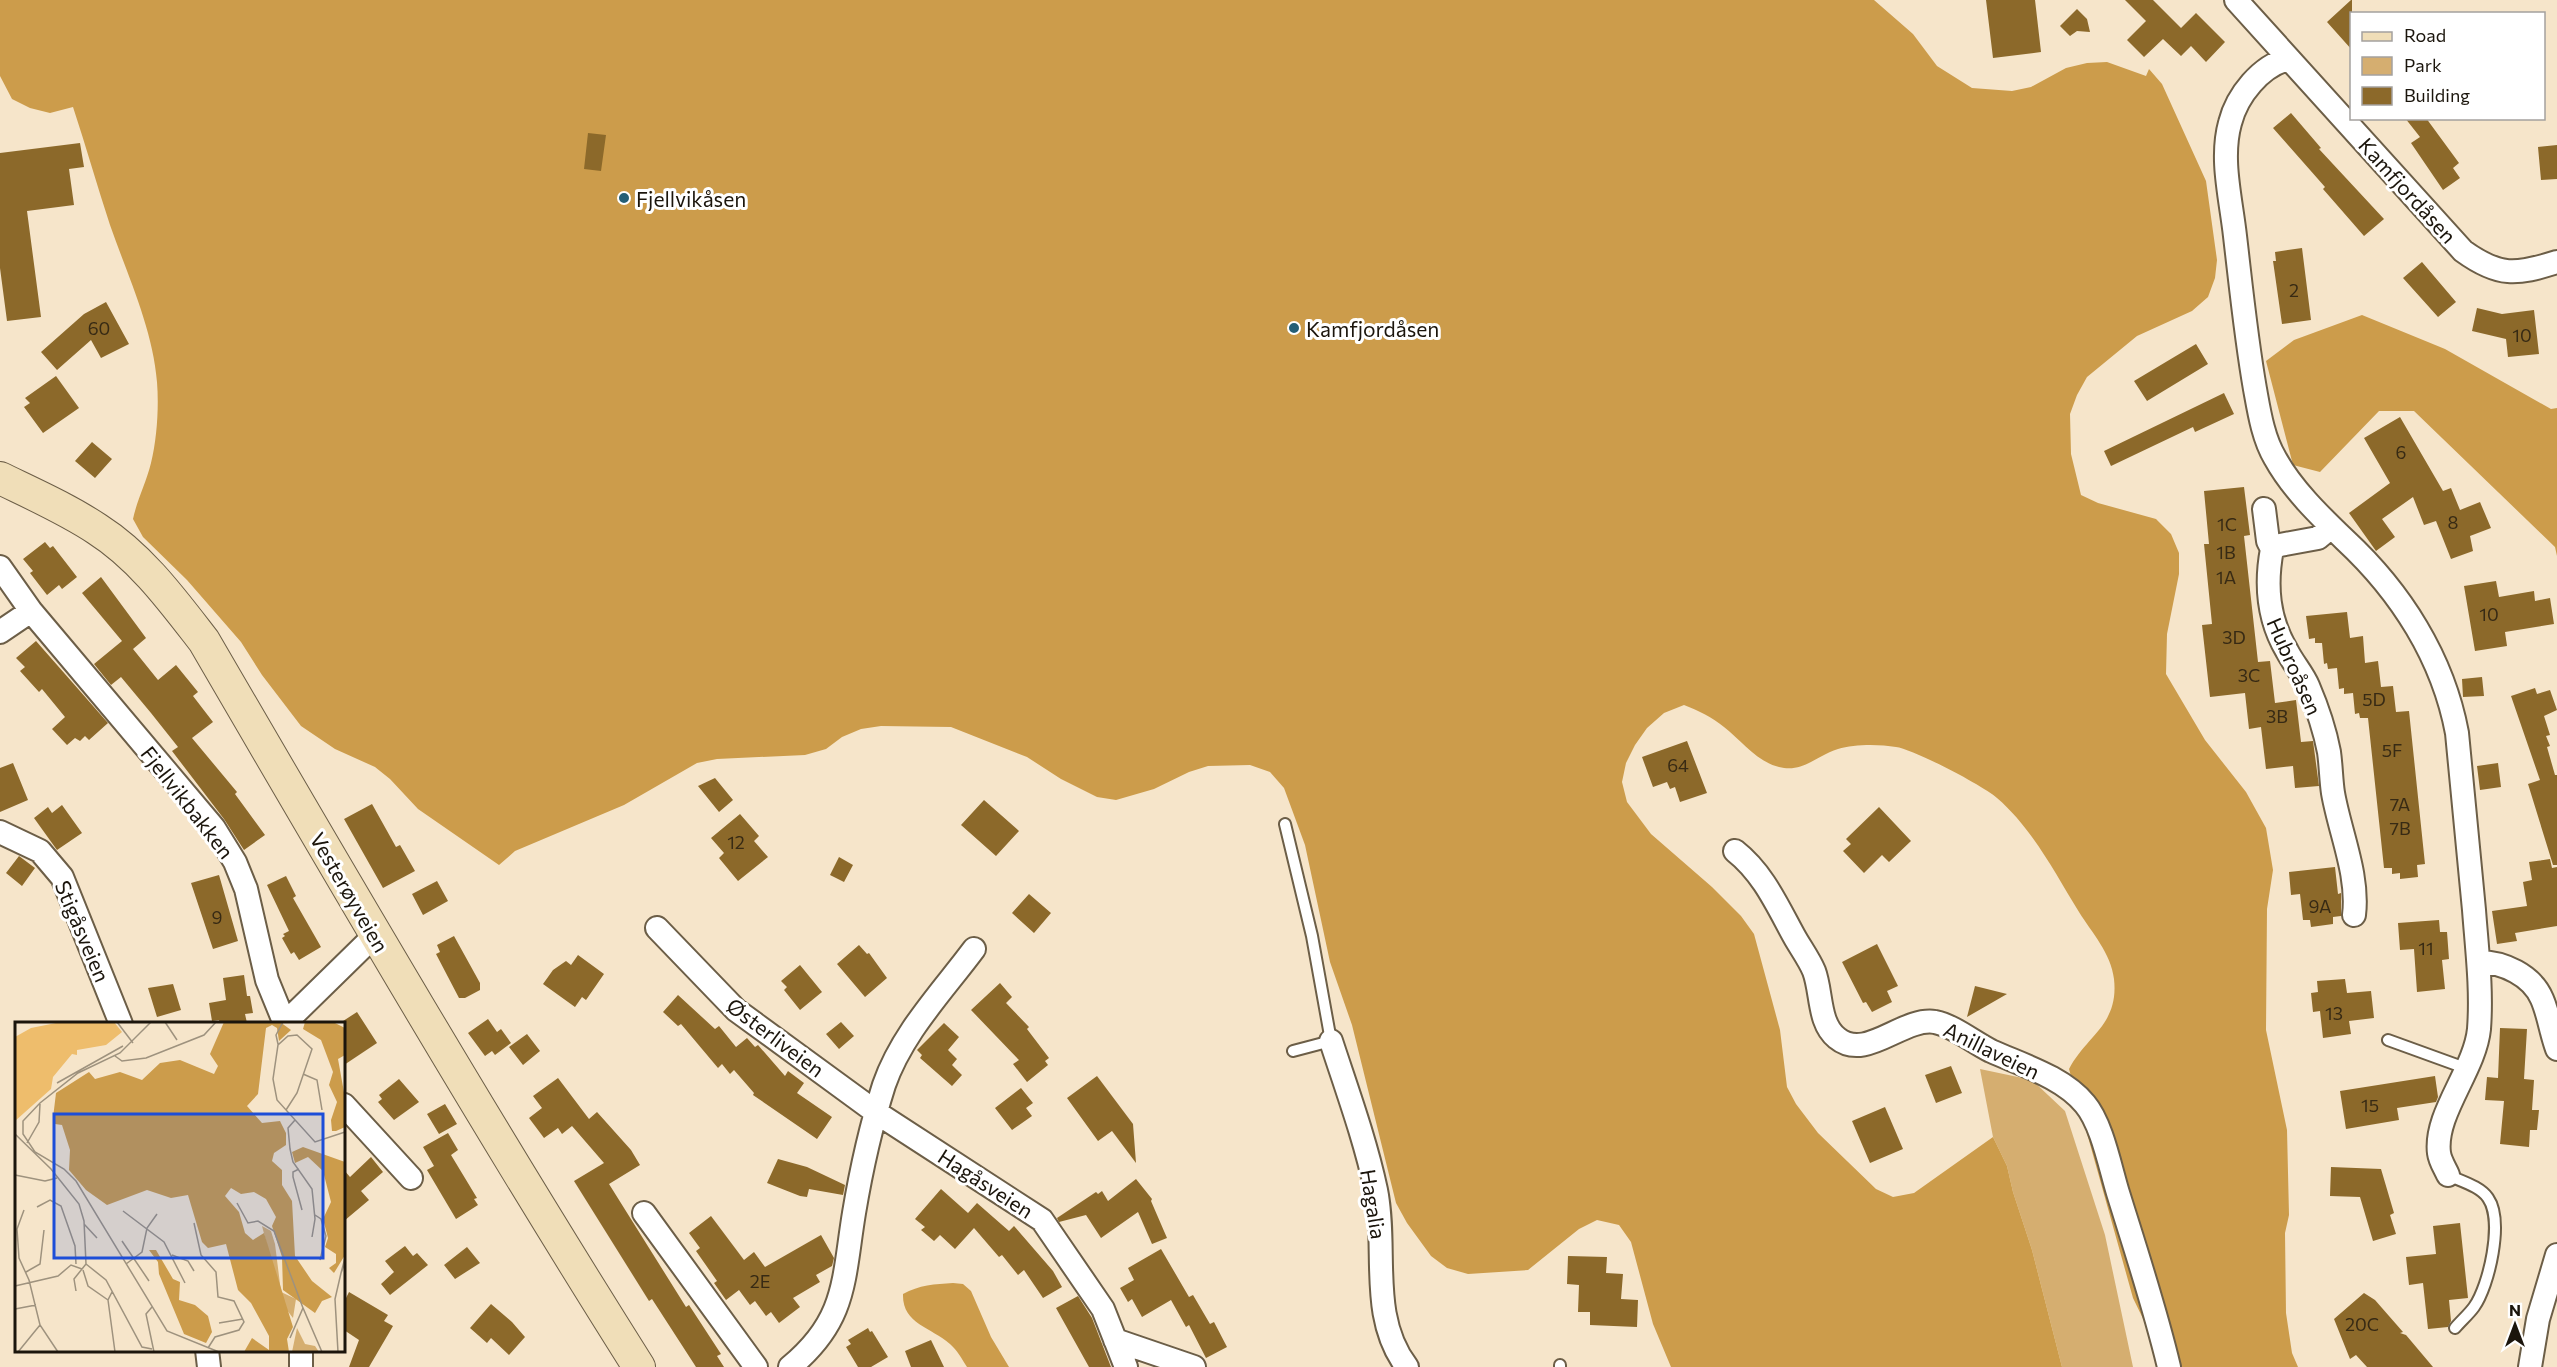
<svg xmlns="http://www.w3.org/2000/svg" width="2557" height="1367" font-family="Commissioner,sans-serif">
  <rect width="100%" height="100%" fill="#f6e5ca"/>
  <path fill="#d5ae70" d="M1980,1069l52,11 33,31 40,124 28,132h-71l-30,-117 -19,-58 -6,-26 -14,-29z"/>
  <path fill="#cc9c4b" d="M0,0h1874l39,34 24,32 35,22 40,3 19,-4 35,-19 21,-5 20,-1 39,14 3,-7 13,15 44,97 11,79 -2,18 -7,19 -16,14 -55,25 -50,41 -10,18 -7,19 1,40 10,41 17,8 58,16 15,15 8,19v21l-12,60 -1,40 39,66 41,52 20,36 7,42 -6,39 -1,121 21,100 2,85 -4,18 1,80 6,40 6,14h-134v-5l-31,-64 -64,-229c18,-34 50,-44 45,-90 -3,-26 -22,-46 -35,-67 -24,-39 -47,-84 -82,-114 -13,-12 -84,-49 -101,-51 -17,-3 -42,-3 -58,2 -22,7 -35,24 -59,18 -22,-5 -38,-27 -55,-40 -12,-10 -25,-16 -40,-22l-20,8 -17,15 -12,17 -9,18 -4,19 5,20 24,32 61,53 29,29 13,18 26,96 7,57 9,17 22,29 58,56 17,8 21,-4 79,-56 14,29 6,26 19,58 30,117h-391l-18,-43 -22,-82 -12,-17 -22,-5 -18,9 -51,41 -60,4 -21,-6 -16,-12 -24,-33 -11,-20 -44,-178 -22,-63 -25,-117 -21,-57 -14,-16 -20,-7 -42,1 -19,6 -35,17 -38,11 -19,-3 -36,-18 -34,-22 -76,-30 -70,-1 -20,3 -19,8 -16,12 -21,6 -88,4 -20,4 -73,42 -109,46 -16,14 -81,-56 -28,-30 -15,-12 -40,-18 -34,-23 -39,-51 -21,-33 -54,-62 -44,-43 -10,-18c4,-19 13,-36 18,-56 6,-24 8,-56 6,-81 -4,-53 -30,-108 -47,-157 -13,-39 -24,-79 -37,-118l-23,6 -20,-5 -18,-9 -12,-23z
    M2362,315l83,34 106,60 6,-1v148l-2,-9 -141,-136h-35l-59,61 -27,-7 -27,-104 28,-21z
    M953,1283l10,1 8,7 20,46 18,30h-42c-5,-8 -10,-17 -17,-23 -19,-17 -48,-20 -47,-50 16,-9 32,-10 50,-11z"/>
  <path fill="#8c692a" d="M1986,0h49l6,52 -48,6z
    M2125,0h28l28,28 15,-15 29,29 -19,20 -15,-16 -10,10 -18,-17 -19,18 -17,-17 19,-19z
    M2351,0h1v50l-25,-28z
    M2077,9l10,10 3,13 -13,-1 -7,5 -10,-10z
    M2291,113l30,35 -2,1 65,70 -20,17 -41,-47 2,-2 -52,-59z
    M2405,118h21l33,45 -6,5 7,10 -17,12 -32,-47 9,-6z
    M588,133l18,2 -5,36 -17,-2z
    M80,143l4,24 -15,2 5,36 -47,6 14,106 -34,4 -7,-53v-115z
    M2557,145v34l-16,1 -3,-33z
    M2302,248l9,72 -29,4 -9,-63h3l-1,-9z
    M2422,262l34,40 -18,15 -35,-39z
    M106,302l23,42 -28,14 -10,-18 -34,30 -16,-18 43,-38z
    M2477,308l25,6 32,-4 5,44 -31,3 -2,-18 -34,-8z
    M2196,344l12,20 -61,37 -13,-20z
    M56,376l23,32 -36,25 -19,-26 6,-4 -5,-5z
    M2224,393l10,21 -39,18 -2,-5 -82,39 -7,-15z
    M2400,417l43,74 8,-3 9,22 20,-8 11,26 -21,8 3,15 -22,8 -15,-38 -12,4 -11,-28 -31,22 13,18 -19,14 -27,-38 41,-30 -26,-45z
    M92,442l20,17 -17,19 -20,-17z
    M2244,487l6,48 -6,1 14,126 12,-1 5,42 21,-3 5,42 12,-1 6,45 -24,2 -2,-22 -27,3 -5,-42 -12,2 -4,-36 -35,4 -8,-72 10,-1 -8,-80h5l-5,-53z
    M45,542l5,6 3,-2 24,31 -15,12 -3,-4 -12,10 -17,-22 3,-2 -10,-12z
    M101,577l45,61 -13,11 25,31 18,-15 22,27 -5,4 20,26 -21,16 45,54 -2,2 30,41 -21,15 -20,-31 -52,-68 6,-4 -27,-34 -30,-36 -10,8 -17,-21 28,-23 -40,-48z
    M2496,581l3,16 35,-6 1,10 15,-3 4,26 -49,8 2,14 -32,5 -11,-65z
    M2347,612l3,26 13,-2 2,27 13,-2 3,26 12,-1 3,26 13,-1 16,153 -8,1 1,12 -18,2v-6l-8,1v-6h-8l-16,-150h-8l-1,-5 -4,1 -2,-21 -9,1v-6l-5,1 -2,-21 -9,1 -1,-6 -3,1 -2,-21h-7v-5l-6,1 -3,-23z
    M36,641l72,82 -19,17 -4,-4 -5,5 -5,-3 -8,7 -15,-16 13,-12 -23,-28 -3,3 -19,-21 5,-4 -9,-9z
    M2482,677l2,19 -21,1 -1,-18z
    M2535,688l2,6 13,-4 7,20 -13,6 6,19 -4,1 4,10 -3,1 8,28h2v90h-4l-25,-81 12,-4 -29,-84z
    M1687,741l20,52 -27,9 -5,-15 -5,2 -3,-7 -14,5 -11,-30z
    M13,763l15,37 -28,12v-44z
    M2498,763l3,24 -21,3 -3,-24z
    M715,778l18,22 -14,12 -21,-26z
    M984,800l35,31 -23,25 -35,-31z
    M372,804l24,43 4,-2 15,26 -32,17 -39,-69z
    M62,805l20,28 -25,17 -23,-32 14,-11 4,6z
    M1879,807l32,34 -22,21 -7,-7 -18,18 -21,-22 8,-7 -5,-5z
    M740,814l19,22 -5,5 14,16 -30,24 -19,-23 5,-5 -13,-15z
    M19,856l16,12 -13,18 -16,-13z
    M839,857l14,8 -9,17 -14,-7z
    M2550,859l2,9 5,-1v59l-42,7 2,8 -20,3 -5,-33 35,-5 -4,-24 9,-2 -3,-18z
    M2335,867l3,27 3,-1v23l-8,1v7l-22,3 -1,-7h-7l-3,-26 -9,1 -2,-23z
    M219,875l19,66 -25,8 -22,-66z
    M286,876l10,20 -3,2 28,49 -22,13 -5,-8 -3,2 -9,-16 3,-2 -2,-2 6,-3 -22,-46z
    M437,881l11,20 -25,14 -11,-21z
    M1029,894l22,19 -17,20 -22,-20z
    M2439,920l1,12h7l2,27 -7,1 3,29 -28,3 -3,-43 -14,1 -2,-27z
    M454,936l26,47v7l-15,8h-6l-23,-44 4,-2 -3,-7z
    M1877,944l21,42 -11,5 5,11 -20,10 -6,-10 -3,1 -21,-41z
    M859,945l8,9 2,-1 18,25 -22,19 -28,-33z
    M578,955l26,19 -18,26 -4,-3 -7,10 -32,-23 10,-14 13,-9 5,4z
    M800,965l22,27 -22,18 -16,-20 3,-3 -6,-6z
    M244,975l3,21h3l3,17 -8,1 2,9h-27l-1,-3 -7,1 -3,-18 17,-3 -3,-22z
    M2345,979l2,14 24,-2 3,27 -25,3 2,13 -28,4 -3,-27 -7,1 -2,-19 7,-1 -1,-11z
    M1000,983l12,14 -6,6 23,24 -2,2 22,29 -4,3 3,4 -21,17 -14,-18 6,-4 -48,-50z
    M173,984l8,26 -24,7 -9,-29z
    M1975,986l32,8 -40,23z
    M678,995l37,34 4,-3 17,21 11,-9 8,9 3,-2 27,31 3,-5 16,12 -7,10 35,24 -15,22 -64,-44 1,-2 -20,-23 -4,4 -8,-10 -4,4 -37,-44 -3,2 -15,-14z
    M357,1012l20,31 -33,22v-42h-4z
    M488,1019l9,13 4,-3 10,14 -16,12 -3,-4 -7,5 -17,-23z
    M841,1022l13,14 -15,13 -13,-15z
    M944,1023l15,14 -11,13 9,9 -5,6 10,10 -10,11 -32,-28 2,-3 -5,-5z
    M2500,1028l27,1 -3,50 10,1 -2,30h7l-2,20h-7l-1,17 -29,-3 4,-43 -19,-1 2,-23 11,1z
    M527,1034l13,17 -17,14 -14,-18z
    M1951,1066l11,27 -26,10 -11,-28z
    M1097,1076l36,48 3,39 -24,-32 -14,10 -31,-43z
    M2435,1076l3,21 -2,5 -39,6 2,12 -53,9 -6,-38z
    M558,1078l31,41 8,-7 34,38 9,15 -31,19 77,123 3,-2 32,49 -4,2 7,11h-28l-44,-68 -3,2 -75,-120 30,-18 -32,-37 -10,8 -4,-6 -14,10 -15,-20 13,-10 -9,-12z
    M399,1079l20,23 -25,18 -16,-18 4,-3 -3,-4z
    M1021,1088l12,15 -7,5 6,8 -20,14 -17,-22z
    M445,1104l12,20 -18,10 -12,-20z
    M1885,1107l18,42 -33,14 -18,-42z
    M448,1133l10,17 -7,5 26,43 -3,1 4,6 -22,14 -29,-49 7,-4 -11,-19z
    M371,1157l12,15 -22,19 8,9 -25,21v-51l6,7z
    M778,1159l29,8 38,18 -2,10 -34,-6 -2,8 -7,-1 -33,-13z
    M2331,1167l50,2 13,44 -4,2 6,19 -23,7 -13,-44 -30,-1z
    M1136,1179l16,20 -1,2 16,37 -15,6 -14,-32 -37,26 -15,-23 -27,7 -2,-4 39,-26 2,2 4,-3 6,10z
    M941,1189l27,24 9,-10 32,28 5,-5 39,45 9,16 -19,11 -19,-28 -6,5 -16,-20 -3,2 -25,-29 -19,21 -15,-14 -6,6 -13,-11 4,-3 -10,-8z
    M711,1216l33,44 10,-8 11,15 56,-32 13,23 -2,8 -16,9 4,7 -27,16 7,9 -21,16 -8,-11 -5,4 -11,-15 -5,4 -11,-15 -13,10 -12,-17 3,-2 -21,-30 4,-3 -11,-15z
    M2460,1223l8,75 -19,2 2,21 -3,6 -20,2 -5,-46 -14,2 -3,-28 30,-3 -3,-28z
    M405,1246l8,10 4,-3 11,12 -38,30 -9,-11 13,-12 -9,-11z
    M467,1247l13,16 -25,16 -11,-14z
    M1161,1249l28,48 4,-2 17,29 4,-2 13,25 -21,11 -17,-33 -3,2 -15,-27 -29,17 -10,-18 -4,3 -8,-14 14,-8 -6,-12z
    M1568,1256l39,1 -1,16 17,1 -2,25 17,1 -1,27 -47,-2v-13h-12l1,-27 -12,-1z
    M349,1292l39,23 -4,6 9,5 -24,41h-20l10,-27 -15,-10v-28z
    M2364,1293l11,7 28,32 -3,1 6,2 27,32h-66l-11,-12 -6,4 -16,-40z
    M1078,1296l14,22 19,49h-22l-33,-59z
    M491,1304l21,18 13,15 -16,18 -18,-17 -4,5 -17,-15z
    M868,1328l2,4 2,-1 16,26 -17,10h-13l-12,-20 5,-3 -3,-4z
    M931,1340l13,27h-33l-6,-16z"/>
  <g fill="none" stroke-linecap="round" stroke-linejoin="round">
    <g stroke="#6c5e47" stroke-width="14">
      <path id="lane" d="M1285,824l27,112 19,105 -38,10
        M2388,1040l80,29
        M2448,1175c12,6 32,11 40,23 16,23 1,88 -14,109 -5,7 -13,14 -19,21
        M1560,1367v-2"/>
    </g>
    <g stroke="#6c5e47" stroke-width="26">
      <path id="street" d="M2236,0l227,251c36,26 53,24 94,11
        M2288,59c-27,7 -51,36 -58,64 -10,36 1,76 5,113 6,51 11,102 20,153 4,22 8,49 20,69 17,31 45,58 70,82 56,52 98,118 112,193 6,59 11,118 17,177 3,40 8,79 5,119 -4,41 -45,85 -40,124 1,8 6,15 9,22
        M2264,509l4,32 4,8
        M2330,528l-12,10 -38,7 -8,4c-7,37 -4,70 15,102 6,12 16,23 21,35 9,21 17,45 21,66 2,14 2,28 4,41 7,40 26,82 21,122
        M0,567l31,44 183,217 21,34 11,27 21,91 18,44
        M0,632l31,-21
        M0,832l40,19 22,26 59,147
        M1735,851c28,22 42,54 59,85 6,11 15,23 20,35 8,21 4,52 23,67 29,24 65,-21 98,-16 19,4 38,20 56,29 31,14 72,26 94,53 17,20 25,63 33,89 18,58 37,115 51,174
        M657,928l79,82 141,103 165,107 61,89 23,58
        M2479,962c24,0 53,13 63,37 7,16 9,34 15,50
        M285,1023l90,-88
        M1331,1041c16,49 34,98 45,149 12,59 -8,126 31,177
        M344,1105l67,73
        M644,1213l112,154
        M1115,1340l79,27
        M207,1350l2,17
        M301,1350v17
        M790,1367c57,-47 53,-87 64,-154 7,-42 17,-87 30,-128 18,-52 58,-93 90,-136
        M2530,1367l8,-48 19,-64"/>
    </g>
    <g stroke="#6c5e47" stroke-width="34">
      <path id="secondary" d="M0,478c33,16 67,31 97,51 44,28 76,72 107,112 142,244 284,487 435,726"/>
    </g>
    <use href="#lane" stroke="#fff" stroke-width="10"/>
    <use href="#street" stroke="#fff" stroke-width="22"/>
    <use href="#secondary" stroke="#f0deb8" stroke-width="32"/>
  </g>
  <g fill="#235e76" stroke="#fff" stroke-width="2">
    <circle cx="624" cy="198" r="6"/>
    <circle cx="1294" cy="328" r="6"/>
  </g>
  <g text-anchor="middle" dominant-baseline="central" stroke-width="6" stroke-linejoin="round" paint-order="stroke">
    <g font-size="18" fill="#372a14">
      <text x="2294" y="290">2</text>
      <text x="99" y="328">60</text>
      <text x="2522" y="335">10</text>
      <text x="2401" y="452">6</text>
      <text x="2453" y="522">8</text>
      <text x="2227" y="524">1C</text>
      <text x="2226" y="552">1B</text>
      <text x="2226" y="577">1A</text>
      <text x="2489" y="614">10</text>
      <text x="2234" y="637">3D</text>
      <text x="2249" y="675">3C</text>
      <text x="2374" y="699">5D</text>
      <text x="2277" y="716">3B</text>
      <text x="2392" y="750">5F</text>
      <text x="1678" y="765">64</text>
      <text x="2400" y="804">7A</text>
      <text x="2400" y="828">7B</text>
      <text x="736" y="842">12</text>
      <text x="2320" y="906">9A</text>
      <text x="217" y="917">9</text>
      <text x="2426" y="948">11</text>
      <text x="2334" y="1013">13</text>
      <text x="2370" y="1105">15</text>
      <text x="760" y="1281">2E</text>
      <text x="2362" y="1324">20C</text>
    </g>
    <g font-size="21" fill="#1b150c" stroke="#fff">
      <text transform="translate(2408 190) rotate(48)">Kamfjordåsen</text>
      <text transform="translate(2295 666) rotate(66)">Hubroåsen</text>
      <text transform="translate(188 802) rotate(52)">Fjellvikbakken</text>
      <text transform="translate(350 892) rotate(60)">Vesterøyveien</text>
      <text transform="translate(83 931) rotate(67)">Stigåsveien</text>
      <text transform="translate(776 1037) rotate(37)">Østerliveien</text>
      <text transform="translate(1992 1050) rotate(26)">Anillaveien</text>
      <text transform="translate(986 1183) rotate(33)">Hagåsveien</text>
      <text transform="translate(1374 1204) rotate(81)">Hagalia</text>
    </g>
    <g font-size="21" fill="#1b150c" stroke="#fff" text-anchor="start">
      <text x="636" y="198">Fjellvikåsen</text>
      <text x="1306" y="328">Kamfjordåsen</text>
    </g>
  </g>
  <g transform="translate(15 1022)">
    <rect width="330" height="330" fill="#f6e5ca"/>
    <path d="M247,204l9,5 4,13 6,48 15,7 -3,19 -10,-13zM282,306l8,16 10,2 4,6h-27z" fill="#d5ae70"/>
    <path d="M209,0h56l11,8 -12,11 -2,-13 -5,-3 -6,3 -8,66 -11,12 15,17 18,-2 6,12v12l-12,8 -2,8 10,9v15l10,16 3,55 17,25 20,16 -10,4 -7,12 -32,-23 -1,-33 -10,-31 4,-9 -10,-18 -12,-7 -13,2 -10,-6 -6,8 14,16 6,21 8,7 11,-7 1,3 28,91 -6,12 2,13h-45l8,-14 17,12v-14l-18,-33 -13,-13 -12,-46 -18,4 -6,-6 -14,-47 -17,3 -24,-8 -40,15 -21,-15 -17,-20 1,-20 -8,-25 -7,-1 -2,-6 3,-25 33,-21 6,7 25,-7 22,8 18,-17 20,-3 34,14 4,-8 -8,-12zM290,0h28l12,6v27l-7,4 7,39v29l-9,4h-4l-1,-11 6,-18 -8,-17 4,-13 -12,-32 -18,-11zM288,125l42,15v93l-11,18 -5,-5 7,-5v-9l-11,-7 3,-9 -5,-19 8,-17 -8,-31 -15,-14 -13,6 -3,-11zM134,228h7l17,29 7,3 -1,18 16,5 13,11 4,16 -6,11 -22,-9 -25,-60 -1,-12z" fill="#cc9c4b"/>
    <path d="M46,0h53l8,10 -16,13 -29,5v5l-5,-1 -19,23 -2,12 -36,32v-84l16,-9z" fill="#eebd6c"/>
    <path fill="none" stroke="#9e927e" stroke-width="1.5" d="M102,0l16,21M136,0l-31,31 -42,20 -38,30 -17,18v13l12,18 29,17 12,12 91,150 52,21M150,0l12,18M263,22l-2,-9 7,-13M100,34l7,5 24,-3 58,-23 12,-13M288,52l14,6 5,30M42,61l66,-37M271,88l11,-17 15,-44 -15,-14 -9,1 -10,9 -5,34 4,21 38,42 30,-10M280,98l-7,8 2,21 3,13 19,27 3,30 -3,18M0,112l36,35 28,35 5,17 2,43 -12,15 2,12M12,121l12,-21 1,-18M284,147l-6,3v5l9,33M0,153l30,6 12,-3M222,181l11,20 10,-2 16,10 29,77M22,185l13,-7 11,6 14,40 1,18M9,188l-7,19 2,29 10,22 11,45 18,27M108,189l41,31 21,41M300,193l6,4 5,17 -6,24M179,201l7,32 15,17 2,25 16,4 10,21 -5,8 -24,7 -7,11M69,202l13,14M107,219l27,40M157,233l16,6 6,10M330,236l-4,15 4,-10M71,242l20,16 36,67 10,2M111,242l16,-12 5,-24 10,-14M68,248l5,16 20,14M11,250l14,-8 4,-34M0,264l43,-10 13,-11 11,4M97,270l-4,8 7,52M137,285l-6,7 8,38M0,287l21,-4M204,301l24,-4M275,316l13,-30 19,44M3,330l22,-27M323,330l-3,-53 6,-26"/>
    <path fill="#1d4ed8" fill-opacity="0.15" stroke="#1d4ed8" stroke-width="3" d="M39,92h269v144h-269z"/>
    <rect width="330" height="330" fill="none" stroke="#1b150c" stroke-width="3"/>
  </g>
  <rect x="2350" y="12" width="195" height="108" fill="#ffffff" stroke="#a4a19e" stroke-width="1.5"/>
  <rect x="2362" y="32" width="30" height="9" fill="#f0deb8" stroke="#a4a19e" stroke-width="1.5"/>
  <text x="2404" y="42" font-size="18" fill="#1b150c">Road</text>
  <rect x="2362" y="57" width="30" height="18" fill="#d5ae70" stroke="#a4a19e" stroke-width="1.5"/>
  <text x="2404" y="72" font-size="18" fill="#1b150c">Park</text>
  <rect x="2362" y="87" width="30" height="18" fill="#8c692a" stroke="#a4a19e" stroke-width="1.5"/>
  <text x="2404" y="102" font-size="18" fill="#1b150c">Building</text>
  <g transform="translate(2515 1325)" stroke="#ffffff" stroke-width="4.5" paint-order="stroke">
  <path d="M0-4.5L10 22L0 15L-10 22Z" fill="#1b150c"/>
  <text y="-9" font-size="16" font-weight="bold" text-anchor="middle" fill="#1b150c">N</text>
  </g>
</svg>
